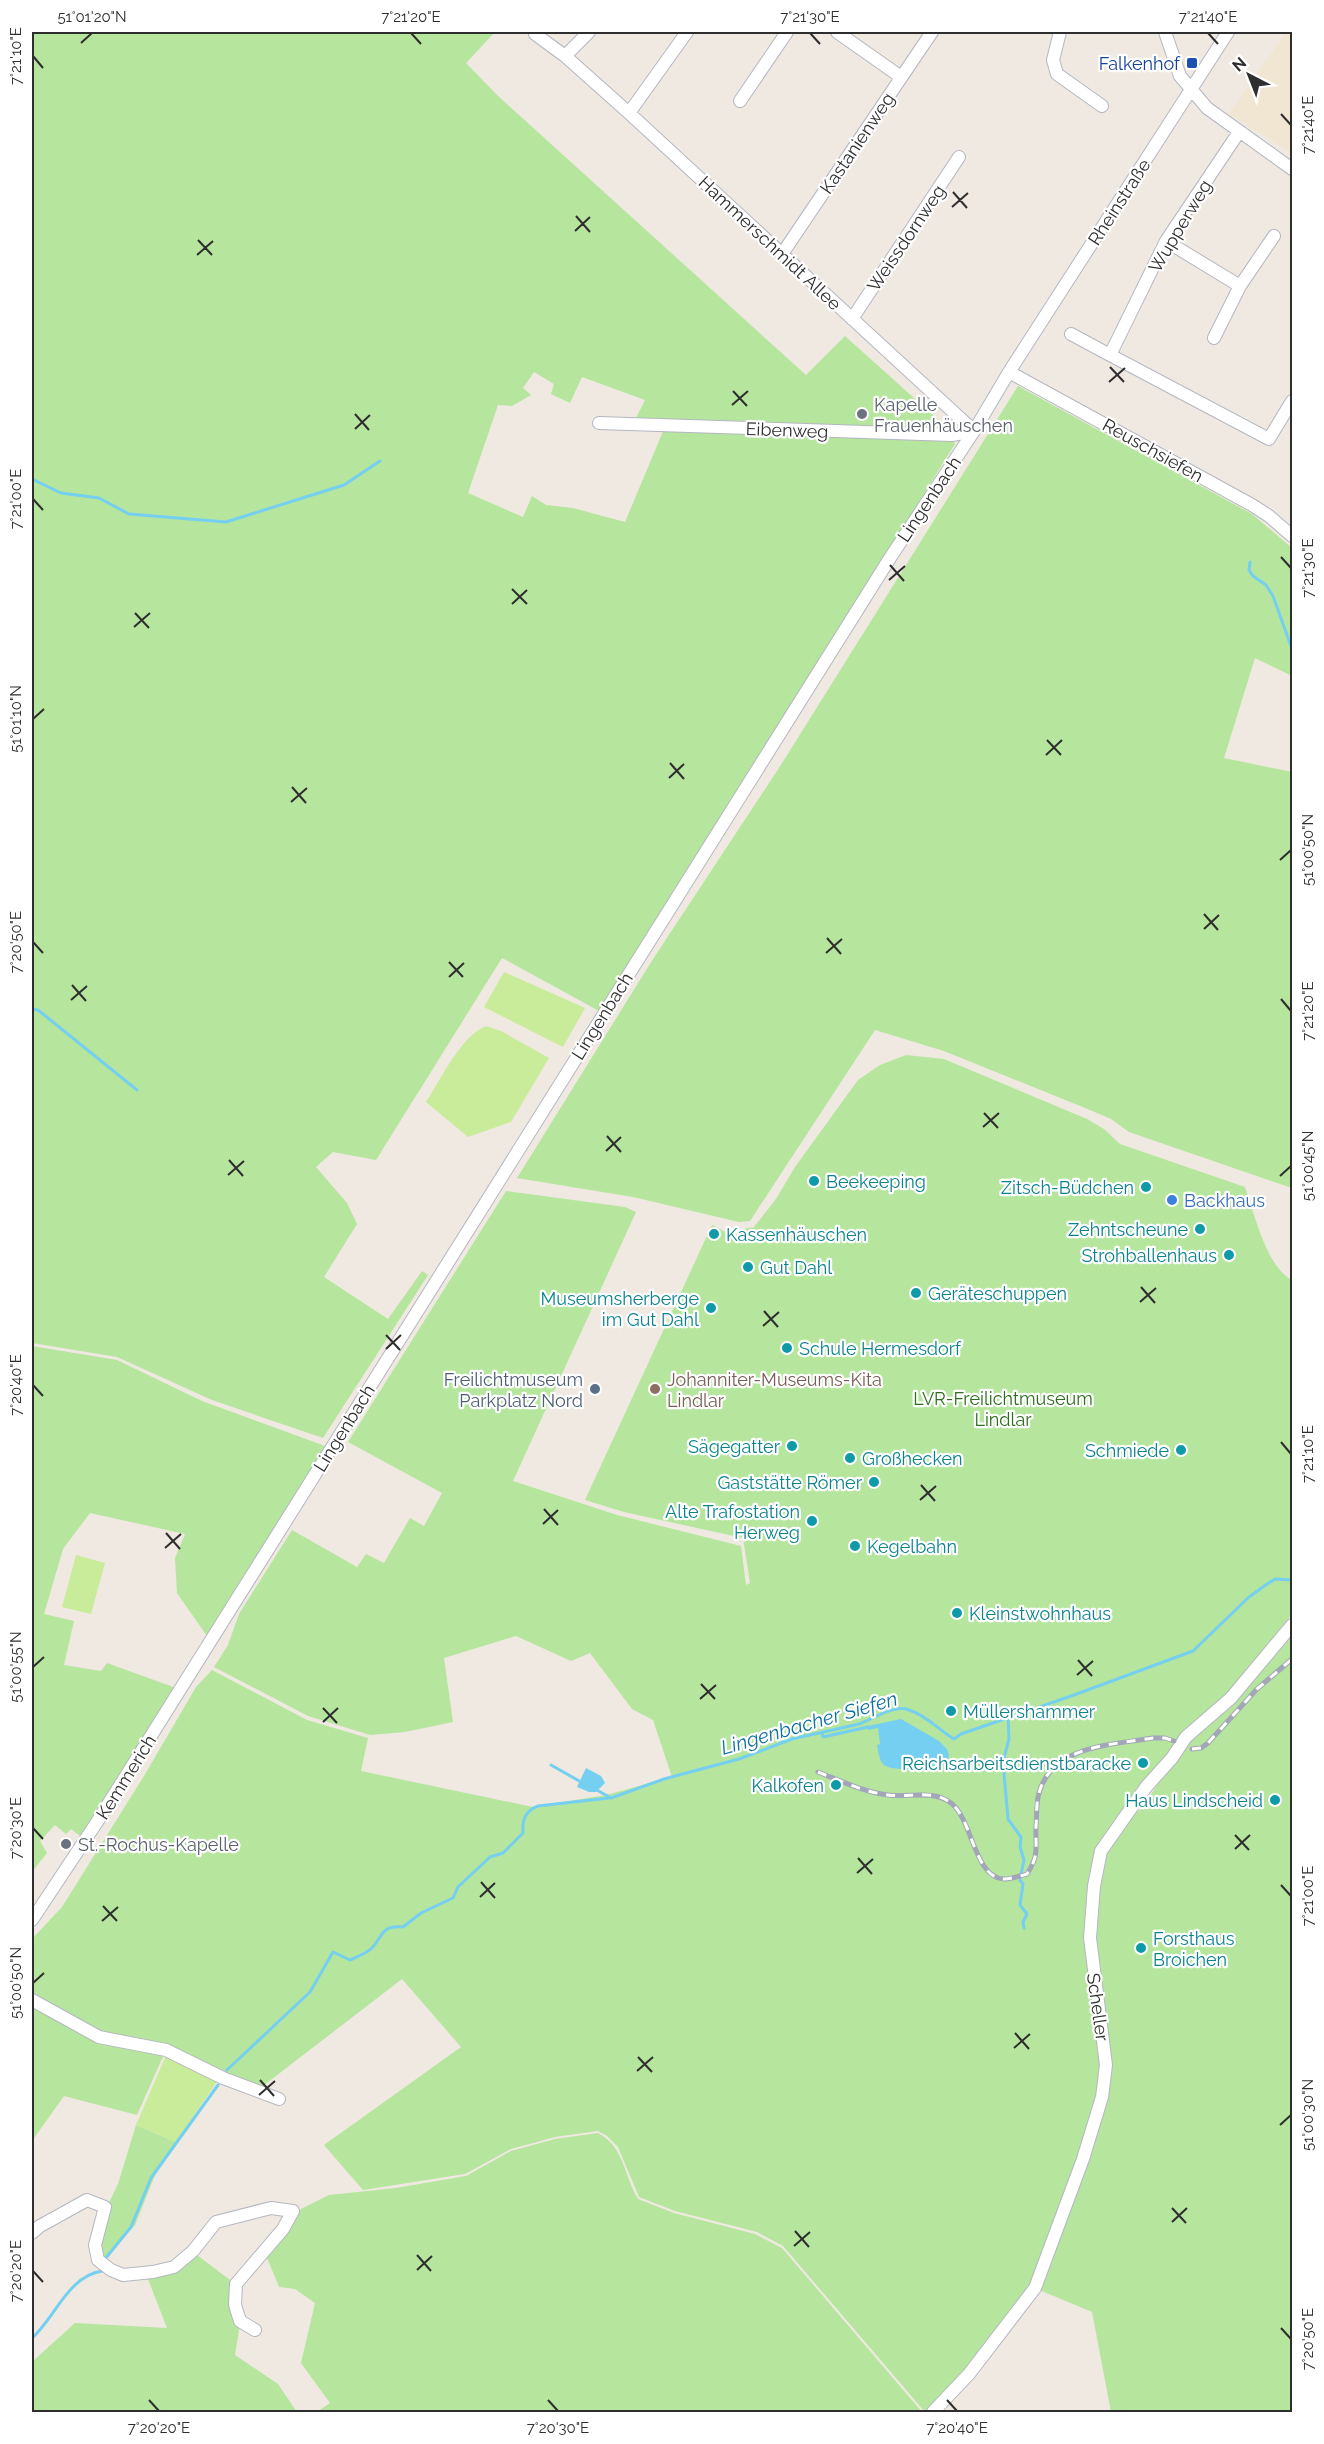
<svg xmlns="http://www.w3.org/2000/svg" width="1324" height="2444" font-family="Raleway,sans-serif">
  <rect width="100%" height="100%" fill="#efe9e1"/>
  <path fill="#f0e6d1" d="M1286,32h6v121l-63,-39z"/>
  <path fill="#b6e59e" d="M32,32h463l-29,31 32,33 308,279 39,-39 98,88 4,7 -314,-7 12,-24 -63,-23 -12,26 -19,-9 3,-10 -20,-12 -11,16 8,7 -19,11 -14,-1 -30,88 55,24 9,-21 14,9 27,3 52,14 39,-93 287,8 4,7 -354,568 -99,-54 -126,202 -43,-8 -17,15 31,36 10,21 -33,53 64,42 34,-48 6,4 -105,163 -111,-38 -95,-43 -85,-14z
    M1018,386l234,128 40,34v128l-37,-18 -31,100 68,14v416l-163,-56 -18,-13 -21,-9 -146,-59 -69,-21 -125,191 -11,1 -106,-25 -116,-19 136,-219 126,-191z
    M906,1055l38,4 143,60 17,10 16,15 125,43c9,26 22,81 47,93v334l-64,79 -29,24 -18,21 -65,81 -26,67 11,169 -2,39 -65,193 -102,125h-7l-142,-166 -26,-14 -82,-21 -36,-14 -21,-50 -11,-11 -9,-5 -43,6 -44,12 -46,25 -102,16 -39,-45 137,-98 -59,-68 -143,110 -45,-21 -114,-33 -68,-37v-59l30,-32 82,-131 52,-89 16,-17 95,50 61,18 -7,33 172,36 73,-12 66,-18 -19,-57 -21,-11 -42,-56 -19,8 -55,-25 -72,22 9,64 -48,10 -35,3 -62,-19 -94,-49 14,-22 11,-31 53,-84 65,37 9,-13 18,9 26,-45 14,8 18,-33 -94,-51 158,-251 119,16 11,5 -123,269 104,34 124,31 5,39 4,-2 -7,-45 -119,-26 -39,-12 127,-275 23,12 4,-7 15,-3 22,-28 19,-32 63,-87 22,-15z
    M32,1346l85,14 85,41 123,45 -118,190 -30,-43 -2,-35 10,-24 -95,-21 -27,36 -19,65 30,7 -10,44 37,6 6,-8 69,25 -93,150 -12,-9 -5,5 -11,-9 -15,16 7,12 -15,19z
    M1292,1629v783h-181l-19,-100 -55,-23 65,-178 -9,-171 6,-52 6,-36 17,-29 19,-14 35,-52z
    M32,2001l49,29 84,22 -28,63 -73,-19 -32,45z
    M136,2125l40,17 -19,28 -22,55 -33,37 -5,-17 10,-38 11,-23z
    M598,2133c26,13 26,43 40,66l36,14 81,21 27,14 140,164h-605l13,-9 -29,-40 14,-60 -20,-14 -16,-2 -14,-34 30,-41 34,-17 67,-7 70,-12 45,-25 44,-12z
    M197,2255l37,28 6,40 -5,32 43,29 19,28h-265v-50l43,-39 92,5 -21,-54 28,-5z"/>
  <path fill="#c9ec9a" d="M504,972l81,36 -22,39 -79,-40z
    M486,1026l15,5 48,27 -38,64 -43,15 -42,-35c15,-23 35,-66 60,-76z
    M76,1555l29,8 -14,51 -29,-7z
    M167,2053l51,27 -42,62 -40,-17z"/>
  <path fill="#75cff0" d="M901,1719l38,22 8,8 2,7 -2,6 -4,3c-12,2 -53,9 -61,-2 -3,-5 -4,-13 -5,-18l3,-1 -2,-16 -10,2v-4z
    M586,1768l15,8 4,7 -9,9h-7l-12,-5z"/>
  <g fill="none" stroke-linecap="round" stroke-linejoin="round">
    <path stroke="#75cff0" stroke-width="3" d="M32,479l29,14 38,5 30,16 97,8 118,-37 36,-24
      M1250,562l-1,8 4,6 13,9 7,11 19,53
      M32,1009l6,1 99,80
      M1008,1717l1,22 -6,23 5,57 13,18 -1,10 4,13 -4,20 3,4 -3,21 7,9 -4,8 1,6
      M822,1733l1,4 45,-10
      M551,1765l30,17
      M595,1789l16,9 53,-19 75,-20 53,-20 67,-15c14,-5 35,-20 50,-14 17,5 31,21 45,29l7,-5 113,-39 119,-44 56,-54 18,-13 8,-5 17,1
      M227,2070l83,-78 23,-40 17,8c7,-3 17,-7 22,-12 11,-12 9,-23 31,-21l18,-14 32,-15 5,-11 32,-30 13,-4 20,-20c-1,-13 2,-22 15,-27l71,-8
      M105,2259l26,-32 20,-49 67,-93
      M32,2338c23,-20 36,-62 70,-67"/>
    <g stroke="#b4b7c1" stroke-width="14">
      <path id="minor" d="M837,32l64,45
        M1060,32l-7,28 4,14 45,32
        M1165,32l15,44 27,32 85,61
        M535,34l30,22 64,57 345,318
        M565,56l24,-24
        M740,101l47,-69
        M629,113l58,-81
        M1239,132l-73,109 -56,114 159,84 23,-38
        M1166,241l74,45
        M782,254l150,-222
        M852,319l107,-162
        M1071,334l39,21
        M1214,338l26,-52 34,-50
        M1009,372l243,133 17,11 23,20
        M599,423l353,12 22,-4
        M32,1920l65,-98 793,-1264 84,-127 35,-59 219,-340
        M32,2000l67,37 67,13 57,28 56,21
        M32,2233l8,-7 47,-26 18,7 -10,38 3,15 13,10 12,5 30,-3 21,-5 19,-16 23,-29 55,-14 22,3 -10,18 -47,55 -1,21 5,16 15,9
        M933,2412l36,-38 66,-86 48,-129 19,-62 4,-32 -16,-127 4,-52 7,-35 45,-64 26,-29 14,-21 45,-39 61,-73"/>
    </g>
    <use href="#minor" stroke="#fff" stroke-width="12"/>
    <g stroke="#a3a6b8" stroke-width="5">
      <path id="rail" d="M1192,1749l9,-1 7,-5 49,-54 35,-30
        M818,1772c23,9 46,20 70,23 21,3 45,-6 63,8 22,17 23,75 53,76 7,0 16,-3 23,-5 13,-20 8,-26 9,-48 1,-11 0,-23 3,-33 13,-48 73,-48 114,-55h12l9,3"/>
    </g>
    <use href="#rail" stroke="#fff" stroke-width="3" stroke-dasharray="9" stroke-linecap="butt"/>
  </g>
  <path fill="none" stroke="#2e2e2e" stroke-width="2" d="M411,33l10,11M810,33l10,11M1208,33l10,11M81,43l11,-10M33,56l10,12M1281,114l10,11M953,192l14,16M952,207l16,-14M576,216l14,16M575,231l15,-14M198,240l14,15M197,255l16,-14M1110,367l14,15M1109,382l16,-14M733,391l14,15M732,405l16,-14M355,414l14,16M355,429l15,-14M33,499l10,11M1281,557l10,11M890,565l14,16M889,580l16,-14M512,589l15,15M512,604l15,-14M135,613l14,15M134,627l16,-14M33,719l11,-10M1047,740l14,15M1046,755l16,-15M670,763l14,16M669,778l15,-14M292,787l14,16M291,802l16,-14M1280,860l11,-10M1204,914l14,16M1204,929l15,-14M827,938l14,16M33,942l10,11M826,953l16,-14M449,962l14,15M449,977l15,-14M72,985l14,16M1281,999l10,12M71,1000l16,-14M984,1113l14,15M983,1127l16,-14M607,1136l14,16M606,1151l15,-14M229,1160l14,16M228,1175l16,-14M1280,1176l11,-10M1141,1287l14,16M1140,1302l16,-14M764,1311l14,16M763,1326l16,-14M386,1335l14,15M386,1349l15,-14M33,1385l10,11M1281,1442l10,12M921,1485l14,16M920,1500l16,-14M544,1509l14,16M543,1524l15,-14M166,1533l14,16M165,1548l16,-14M1078,1660l14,16M33,1667l11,-10M1077,1675l16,-14M701,1684l14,15M700,1699l16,-14M323,1708l14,15M323,1722l15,-14M33,1828l10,11M1235,1835l14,15M1235,1849l15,-14M858,1858l14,16M857,1873l16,-14M481,1882l14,16M1281,1885l10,11M480,1897l15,-14M103,1906l14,15M102,1921l16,-14M33,1983l11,-10M1015,2033l14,16M1014,2048l16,-14M638,2057l14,15M637,2071l16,-14M260,2080l14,16M259,2095l16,-14M1280,2125l11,-10M1172,2208l14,15M1172,2222l15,-14M795,2231l14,16M794,2246l16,-14M417,2255l14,16M417,2270l15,-14M33,2271l10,11M1281,2328l10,11M149,2400l10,11M548,2400l10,11M947,2400l10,11"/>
  <rect fill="#1a4fb4" stroke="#fff" stroke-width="2" x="1186" y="57" width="12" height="12" rx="3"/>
  <g fill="#6b7280" stroke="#fff" stroke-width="2">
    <circle cx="862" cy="414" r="6"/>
    <circle cx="66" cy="1844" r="6"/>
  </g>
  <g fill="#0f9aa8" stroke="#fff" stroke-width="2">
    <circle cx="814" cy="1181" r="6"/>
    <circle cx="1146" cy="1187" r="6"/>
    <circle cx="1200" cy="1229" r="6"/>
    <circle cx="714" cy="1234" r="6"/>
    <circle cx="1229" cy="1255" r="6"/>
    <circle cx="748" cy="1267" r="6"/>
    <circle cx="916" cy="1293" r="6"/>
    <circle cx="711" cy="1308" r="6"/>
    <circle cx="787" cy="1348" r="6"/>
    <circle cx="792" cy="1446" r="6"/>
    <circle cx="1181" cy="1450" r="6"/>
    <circle cx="850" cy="1458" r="6"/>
    <circle cx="874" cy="1482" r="6"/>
    <circle cx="812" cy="1521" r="6"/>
    <circle cx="855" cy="1546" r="6"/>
    <circle cx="957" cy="1613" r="6"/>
    <circle cx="951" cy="1711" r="6"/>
    <circle cx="1143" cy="1763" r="6"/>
    <circle cx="836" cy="1785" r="6"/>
    <circle cx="1275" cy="1800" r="6"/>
    <circle cx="1141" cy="1948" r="6"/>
  </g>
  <circle fill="#3f7fe0" stroke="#fff" stroke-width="2" cx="1172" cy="1200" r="6"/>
  <circle fill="#5c6f8a" stroke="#fff" stroke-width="2" cx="595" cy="1389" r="6"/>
  <circle fill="#8d6e63" stroke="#fff" stroke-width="2" cx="655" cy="1389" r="6"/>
  <g text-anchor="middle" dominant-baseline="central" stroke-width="4.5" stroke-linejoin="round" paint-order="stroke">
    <g font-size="18" fill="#164399" stroke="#fff" text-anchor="end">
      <text x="1180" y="63">Falkenhof</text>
    </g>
    <g font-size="18" fill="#2e2e2e" stroke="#fff">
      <text transform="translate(857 143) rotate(-56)">Kastanienweg</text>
      <text transform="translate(1119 202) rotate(-57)">Rheinstraße</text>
      <text transform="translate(1180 226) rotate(-59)">Wupperweg</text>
      <text transform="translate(906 238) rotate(-56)">Weissdornweg</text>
      <text transform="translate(770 243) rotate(43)">Hammerschmidt Allee</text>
      <text transform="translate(787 430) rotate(2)">Eibenweg</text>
      <text transform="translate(1153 450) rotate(29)">Reuschsiefen</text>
      <text transform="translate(929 499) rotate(-56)">Lingenbach</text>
      <text transform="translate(602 1016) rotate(-58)">Lingenbach</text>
      <text transform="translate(344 1428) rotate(-58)">Lingenbach</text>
      <text transform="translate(126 1777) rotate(-58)">Kemmerich</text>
      <text transform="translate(1098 2007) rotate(82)">Scheller</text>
    </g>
    <g font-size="18" fill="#5b616d" stroke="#fff" text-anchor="start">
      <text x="874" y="404">Kapelle<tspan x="874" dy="21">Frauenhäuschen</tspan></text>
      <text x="78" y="1844">St.-Rochus-Kapelle</text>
    </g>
    <g font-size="18" fill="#0d838f" stroke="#fff" text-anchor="end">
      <text x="826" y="1181" text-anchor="start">Beekeeping</text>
      <text x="1134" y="1187">Zitsch-Büdchen</text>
      <text x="1188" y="1229">Zehntscheune</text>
      <text x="726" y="1234" text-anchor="start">Kassenhäuschen</text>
      <text x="1217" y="1255">Strohballenhaus</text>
      <text x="760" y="1267" text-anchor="start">Gut Dahl</text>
      <text x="928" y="1293" text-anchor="start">Geräteschuppen</text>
      <text x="699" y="1298">Museumsherberge<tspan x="699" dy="21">im Gut Dahl</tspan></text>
      <text x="799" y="1348" text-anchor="start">Schule Hermesdorf</text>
      <text x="780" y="1446">Sägegatter</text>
      <text x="1169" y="1450">Schmiede</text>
      <text x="862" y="1458" text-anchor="start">Großhecken</text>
      <text x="862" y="1482">Gaststätte Römer</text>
      <text x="800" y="1511">Alte Trafostation<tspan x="800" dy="21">Herweg</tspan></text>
      <text x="867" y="1546" text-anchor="start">Kegelbahn</text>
      <text x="969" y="1613" text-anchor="start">Kleinstwohnhaus</text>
      <text x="963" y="1711" text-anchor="start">Müllershammer</text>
      <text x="1131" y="1763">Reichsarbeitsdienstbaracke</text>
      <text x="824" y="1785">Kalkofen</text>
      <text x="1263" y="1800">Haus Lindscheid</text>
      <text x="1153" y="1938" text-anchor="start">Forsthaus<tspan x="1153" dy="21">Broichen</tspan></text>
    </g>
    <g font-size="18" fill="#366cbe" stroke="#fff" text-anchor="start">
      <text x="1184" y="1200">Backhaus</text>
    </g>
    <g font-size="18" fill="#4e5e75" stroke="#fff" text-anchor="end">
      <text x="583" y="1379">Freilichtmuseum<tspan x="583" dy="21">Parkplatz Nord</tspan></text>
    </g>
    <g font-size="18" fill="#785e54" stroke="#fff" text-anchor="start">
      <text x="667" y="1379">Johanniter-Museums-Kita<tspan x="667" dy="21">Lindlar</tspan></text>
    </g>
    <g font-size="18" fill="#2c6e1b" stroke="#fff">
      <text x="1003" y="1398">LVR-Freilichtmuseum<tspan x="1003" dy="21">Lindlar</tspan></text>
    </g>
    <g font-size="20" font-style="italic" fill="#0d6fa3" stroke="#fff">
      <text transform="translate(809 1723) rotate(-16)">Lingenbacher Siefen</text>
    </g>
  </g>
  <rect width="1324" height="2444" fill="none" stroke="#ffffff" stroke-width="66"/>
  <g transform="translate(1249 75) rotate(318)" stroke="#ffffff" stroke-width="4.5" paint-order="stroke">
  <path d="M0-4.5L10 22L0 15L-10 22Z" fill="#2e2e2e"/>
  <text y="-9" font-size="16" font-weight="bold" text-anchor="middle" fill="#2e2e2e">N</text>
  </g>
  <rect x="33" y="33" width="1258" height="2378" fill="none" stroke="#2e2e2e" stroke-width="2"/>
  <g font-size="15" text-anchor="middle" fill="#2e2e2e">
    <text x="92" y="22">51°01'20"N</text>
    <text x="411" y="22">7°21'20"E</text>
    <text x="810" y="22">7°21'30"E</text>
    <text x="1208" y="22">7°21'40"E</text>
    <text transform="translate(16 56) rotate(-90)" y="5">7°21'10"E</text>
    <text transform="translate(1308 125) rotate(-90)" y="5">7°21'40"E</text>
    <text transform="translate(16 499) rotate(-90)" y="5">7°21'00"E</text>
    <text transform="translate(1308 568) rotate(-90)" y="5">7°21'30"E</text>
    <text transform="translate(16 719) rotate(-90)" y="5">51°01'10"N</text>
    <text transform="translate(1308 850) rotate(-90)" y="5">51°00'50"N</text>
    <text transform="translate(16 942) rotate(-90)" y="5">7°20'50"E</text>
    <text transform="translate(1308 1011) rotate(-90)" y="5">7°21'20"E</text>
    <text transform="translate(1308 1166) rotate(-90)" y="5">51°00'45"N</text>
    <text transform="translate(16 1385) rotate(-90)" y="5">7°20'40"E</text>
    <text transform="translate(1308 1454) rotate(-90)" y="5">7°21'10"E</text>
    <text transform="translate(16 1667) rotate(-90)" y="5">51°00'55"N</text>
    <text transform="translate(16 1828) rotate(-90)" y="5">7°20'30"E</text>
    <text transform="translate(1308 1896) rotate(-90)" y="5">7°21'00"E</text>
    <text transform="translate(16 1983) rotate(-90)" y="5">51°00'50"N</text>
    <text transform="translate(1308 2115) rotate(-90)" y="5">51°00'30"N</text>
    <text transform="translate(16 2271) rotate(-90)" y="5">7°20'20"E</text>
    <text transform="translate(1308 2339) rotate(-90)" y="5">7°20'50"E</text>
    <text x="159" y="2433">7°20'20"E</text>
    <text x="558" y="2433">7°20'30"E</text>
    <text x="957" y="2433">7°20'40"E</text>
  </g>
</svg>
